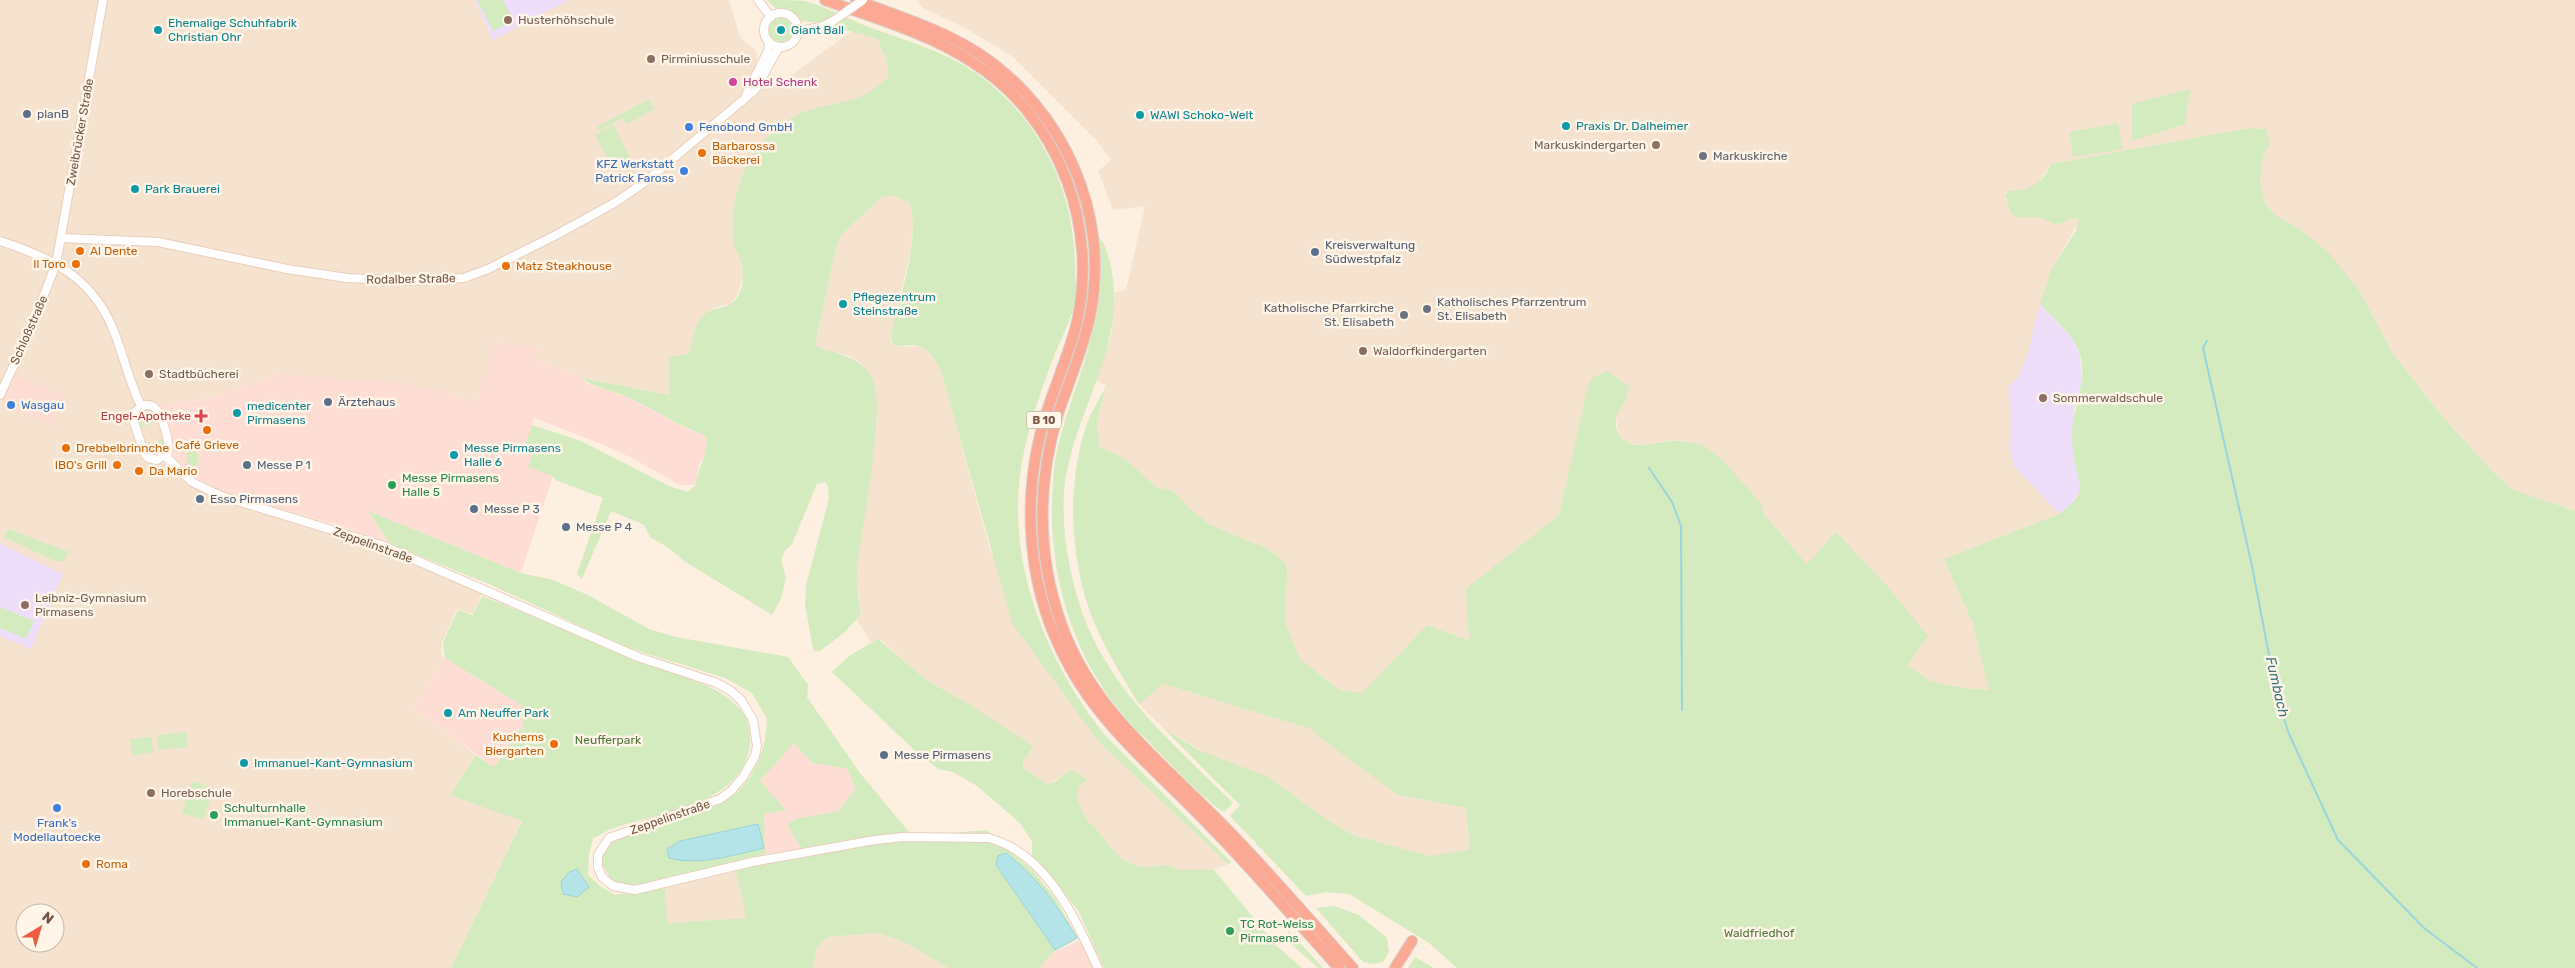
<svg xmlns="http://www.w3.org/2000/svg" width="2575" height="968" font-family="Rubik,sans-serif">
  <rect width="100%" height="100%" fill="#fdf0e1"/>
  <path fill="#f5e2cf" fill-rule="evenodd" d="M0,0h729l11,37 16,14 1,13 21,21 74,-54 26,8 9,23 1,15 -13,13 -16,8 -125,109 1,24 -2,12 6,9 4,23 -5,19 -8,10 -13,3 -22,23 -6,24 -18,41 -89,-17 -43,-17 -4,-5 3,-7 -43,-6 -15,48 -5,11 -29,-10 -168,-18 -69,25 -43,5 -7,4 15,43 -11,11 29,25 42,18 116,31 132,57 -9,21 -16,-5 -15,33 -1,12 4,4 -32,50 63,47 -26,40 72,25 -71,148h-451zM25,913h30v30h-30z
    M916,0h1659v511l-61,-21 -21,-18 -54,-59 -47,-61 -33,-62 -62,-63 -22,-12 -9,-10 -6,-21 3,-27 7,-13 -4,-15 -17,-1 -198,36 -15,22 -14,4 -13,1 -4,5v4l14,18 18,-1 19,7 7,-1 9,-5 6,1 1,3 -27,46 -12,36 39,188 -20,22 -115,45 29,65 17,66 -27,-2 -33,-7 -23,-16 -71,-133 -28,33 -45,-52 -75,-72 -15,-1 -32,5 -16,-3 -7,-9 -2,-19 13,-21 -41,-8 -29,130 -92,74 2,51 -42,-15 -65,68 -21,-3 -41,-31 -15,-37 2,-50 -8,-15 -11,-8 -59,-25 -21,-17 -15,-16 -17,-3 -32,-30 -24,-11 -3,-24 9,-37 -10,-6 16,-47 3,-41 11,-2 19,-84 -32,4 -15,-39 13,-11 -13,-18 -85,-85 -46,-28 -44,-21z
    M883,196h13l14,7 3,14 -2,31 -20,87 1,10 8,2 21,-1 8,6 12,19 50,182 107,188 130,123 -14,6h-35l-10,-5 -26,2 -18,-6 -16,-15 -14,-19 -7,-5 -10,-20v-15l8,-8 -17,-8 -14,10 -8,3 -8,-4 -16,-12v-7l10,-12 -104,-67 -48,-42 -10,2 -14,-22 4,-6 -5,-40 21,-153 -15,-57 -12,-8 -35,-9 21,-100 5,-12z
    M1162,684l150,45 86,66 68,13 4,43 -41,5 -76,-21 -188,-105 -26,-26z
    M735,869l13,49 -81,5 -2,-36z
    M878,933l26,9 45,26h-137l5,-21 10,-10z"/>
  <path fill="#feded4" d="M494,343l44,4 -3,9 4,5 43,17 7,6 38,13 63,33 16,6 1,15 -8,15 -3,19h-16l-8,-4 -38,-22 -35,-16 -65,-25 -8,27 8,3 19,28 -32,97 -152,-61 21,32 -46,-17 -120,-34 -30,-16 -21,-21 1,-6 -15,-42 7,-4 43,-5 69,-25 124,9 44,9 29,10 5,-11z
    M15,375l49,20 -11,31 -52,-20z
    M445,658l76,47 2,20 -29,42 -81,-59z
    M794,743l18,20 36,6 7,21 -17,21 -42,8 -9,5 14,25 -36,5 -1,-40 21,-5 -25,-28z
    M1089,936l15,32h-64l12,-15z"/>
  <path fill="#eedef9" d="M475,0h94l-76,40z
    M2040,304l32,34 8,18 2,25 -8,28 1,56 4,15v12l-7,11 -13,11 -45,-48 -4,-15 1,-36 -2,-29 10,-10 9,-24z
    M0,543l63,31 -32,75 -31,-13z"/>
  <path fill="#d3ebbf" d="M477,0h26l11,21 -21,10z
    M767,0c11,0 27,0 38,1 25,7 50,22 75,30 33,12 67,22 96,42 64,45 99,118 99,196 0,11 2,23 0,33 -4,18 -14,37 -21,54 -19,51 -37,101 -36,157 1,80 37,160 87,222l126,127 -3,2 -130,-123 -86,-118 -71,-252c-7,-12 -13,-26 -29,-26 -7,0 -12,2 -19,0l-2,-10c9,-40 29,-93 19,-132l-14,-7h-13l-42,39 -5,12 -21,99c21,8 42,9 56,29 18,29 -12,158 -14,198 -1,13 2,28 4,41l-16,18 -25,19 -5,1 -2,-3 -8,-45 1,-19 23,-86 -1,-13 -3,-4 -8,2 -25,60 -8,8 -3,8 5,18 -5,21 -9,16 -88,-54 -15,-13 -19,-11 -6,-12 -33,-14 -29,68 -5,-5 26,-76 -48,-18 -2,-4 -25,-9 6,-19 -9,-3 7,-20 49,16 88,45 19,6 8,-7c1,-18 14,-31 10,-49 -27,-10 -51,-26 -77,-38 -16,-8 -33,-9 -47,-20l88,17 -1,-38 20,-3c3,-13 5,-30 16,-40 7,-6 17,-5 25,-10 20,-13 13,-45 3,-61 2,-13 -1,-26 1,-38 9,-48 36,-86 86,-98 28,-6 47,-8 68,-30l-1,-15 -9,-23 -56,-16 -20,-2 -13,-11 -14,-2z
    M769 30a12 12 0 1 1 24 0a12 12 0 1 1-24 0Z
    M2190,89l-5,35 -53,17v-37z
    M649,99l5,10 -27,15 -4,-6 -24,13 -2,-4z
    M2118,123l4,26 -49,8 -4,-25z
    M613,125l19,36 -18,9 -19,-35z
    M2249,128l17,1 4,15 -7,13 -3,27 6,21 9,10 22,12 31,25 31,38 33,62 47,61 54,59 21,18 61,21v457h-1118l-28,-25 -80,-49 -23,-2 -20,4 -76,-80 10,-11 -75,-75 34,20 69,27 58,42 27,16 76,21 41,-6 -4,-42 -68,-13 -76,-56 -11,-10 -148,-45 -24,20c-16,-26 -32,-52 -44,-80 -26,-59 -30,-147 -5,-208 5,-10 11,-20 16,-30l-9,37 3,24 24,11 32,29 17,4 15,16 21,17 59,25 11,8 6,6 2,9 -2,50 15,37 40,31 22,3 65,-68 42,15 -3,-51 93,-74 29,-130 5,-8 15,-6 21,16c0,17 -20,27 -11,46 10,20 37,9 53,8 10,-1 20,1 30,4 20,8 45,43 60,59l2,9 44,51 29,-32 51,54 41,50 -21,29 23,16 33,7 26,2 -16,-66 -29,-65 115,-45c7,-6 17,-12 20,-22 2,-10 -2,-18 -4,-27 -2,-10 -3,-23 -3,-34 1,-25 16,-51 8,-76 -6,-20 -26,-36 -40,-51l12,-36 24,-37 2,-12 -6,-1 -9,5 -7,1 -19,-7 -18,1 -8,-5 -6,-17 4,-5c21,-1 34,-7 42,-27z
    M1099,237c8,9 9,19 12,31 17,76 -36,141 -46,215 -5,44 4,95 20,137 30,76 92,127 148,183l-9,9c-12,-4 -64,-59 -77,-72 -67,-62 -98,-152 -95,-242 1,-17 2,-36 6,-52 19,-72 52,-133 41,-209z
    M145,409l9,3 3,10 -18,6 -2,-11z
    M163,439l2,6 -3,7 -7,3 -7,-3 -3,-7z
    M192,448l7,8 -2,8 -5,6 -5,-4v-12z
    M368,511l153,62 32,7 35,15 61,34 27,8 112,20 20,28 -1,12 53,76 49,59 27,2 51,-4 46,41 22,27 23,40 -26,15 -12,15h-91l-45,-26 -26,-9 -51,4 -10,10 -5,21h-361l71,-147 -72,-26 26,-40 18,12 29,-42 -2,-20 -76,-47 -2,-16 15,-32 15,5 9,-19 228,91c22,12 42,26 40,55 -4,62 -90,70 -136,86 -7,2 -13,7 -21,10l-4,17 -1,20 12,11 15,9 50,-8 2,36 80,-5 -12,-49 127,-24 47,-4v-9l-108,17 -14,-25 9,-5 42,-8 17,-21 -7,-21 -36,-6 -18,-20 -34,38 26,29 -22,4 1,40 -129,32h-10l-15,-7 -9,-15 1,-10 6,-10 8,-5 70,-22 31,-12 21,-14 11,-14 10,-19 5,-18 2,-21 -15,-26 -27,-15 -99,-31 -137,-63 -99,-40z
    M8,529l61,23 -5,9h-9l-51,-24z
    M0,607l34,14 -8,18 -26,-11z
    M878,639l51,43 43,24 60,39 1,3 -10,13v7l24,16 8,-2 14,-11h5l13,8 -9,8v15l10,20 7,5 14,19 16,15 18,6 26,-2 10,5h35l63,76 25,22h-198l-26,-58 -46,-54v-15l-13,-19 -42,-36 -24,-14 -15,-3 -26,-21 -80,-76 17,-16z
    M186,732l2,15 -30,3 -1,-15z
    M152,737l2,15 -22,3 -2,-16z
    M192,781l22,7 -11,32 -21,-7z
    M1335,906l24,9 28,23 2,14 -6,10 -10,2 -10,-2 -47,-54z
    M1288,930l35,38h-5l-29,-26 -2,-4z
    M1415,957l19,11h-26z"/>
  <path fill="#b4e3e8" stroke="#9ad4da" d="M758,824l6,24c-31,7 -63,18 -95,10l-2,-9 13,-8z
    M1006,853c32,26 50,50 71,85l-22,12 -59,-85 2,-9z
    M577,869l12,18 -12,10 -14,-3 -2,-12 8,-10z"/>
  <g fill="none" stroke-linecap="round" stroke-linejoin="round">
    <path stroke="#9ad4da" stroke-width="2" d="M2207,341l-4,7 49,218 25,131 12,37 49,106 86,88 53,40
      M1649,468l23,34 9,24 1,184"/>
    <g stroke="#e9cebc" stroke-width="10">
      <path id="secondary" d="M758,0l13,17
        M764 30a17 17 0 1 1 34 0a17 17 0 1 1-34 0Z
        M799,31l22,-4 12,-6
        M746,95l22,-44 1,-9
        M61,238l97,4 129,27 60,9 66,3 51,-3 24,-9 70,-35 58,-32 29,-20 110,-92 24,-43
        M0,241c53,17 94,37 115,93 9,24 15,49 26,72
        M0,395l32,-69 24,-62 47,-264
        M145,405c4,0 8,0 11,4 6,6 15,36 12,44l-11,7 -9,-2 -4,-5 -11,-34 3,-8z
        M165,456l27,26 29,14 160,49 257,112 79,26 14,8 10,9 12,20 4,26 -2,10 -12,21 -12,14 -11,8 -111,39 -11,17v12l4,10 11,9 22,4 117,-28 123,-22 28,-3 86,1c58,16 86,80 109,130"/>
    </g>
    <g stroke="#d8cfcb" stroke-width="12">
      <path id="highway" d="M825,0c49,18 103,33 147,62 88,55 129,168 103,268 -8,27 -19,54 -28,81 -21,64 -22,135 -2,199 32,100 98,146 166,217 44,45 85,94 128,141
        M856,0c41,16 85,29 122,53 86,56 133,162 112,263 -7,34 -21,65 -32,98 -21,69 -21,141 3,209 29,84 97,136 157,197 47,47 90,98 135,148
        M1395,968l17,-27"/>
    </g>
    <use href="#secondary" stroke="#fff" stroke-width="8"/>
    <use href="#highway" stroke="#fba994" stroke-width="10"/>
    <g stroke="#e9cebc" stroke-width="10" stroke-linecap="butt">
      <path id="secondary-bridge" d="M833,21l30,-21"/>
    </g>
    <use href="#secondary-bridge" stroke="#fff" stroke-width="8"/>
  </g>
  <g fill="#8d6e63" stroke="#fff5e8" stroke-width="2">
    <circle cx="508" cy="20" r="5"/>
    <circle cx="651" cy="59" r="5"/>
    <circle cx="1656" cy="145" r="5"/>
    <circle cx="1363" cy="351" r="5"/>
    <circle cx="149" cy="374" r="5"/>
    <circle cx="2043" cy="398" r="5"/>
    <circle cx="25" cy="605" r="5"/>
    <circle cx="151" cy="793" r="5"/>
  </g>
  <g fill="#0f9aa8" stroke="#fff5e8" stroke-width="2">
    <circle cx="158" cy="30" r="5"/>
    <circle cx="781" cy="30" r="5"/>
    <circle cx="1140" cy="115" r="5"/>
    <circle cx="1566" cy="126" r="5"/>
    <circle cx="135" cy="189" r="5"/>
    <circle cx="843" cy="304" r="5"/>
    <circle cx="237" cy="413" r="5"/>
    <circle cx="454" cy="455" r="5"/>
    <circle cx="448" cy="713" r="5"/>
    <circle cx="244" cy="763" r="5"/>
  </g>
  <circle fill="#d1479c" stroke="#fff5e8" stroke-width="2" cx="733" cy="82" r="5"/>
  <g fill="#5c6f8a" stroke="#fff5e8" stroke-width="2">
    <circle cx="27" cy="114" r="5"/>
    <circle cx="1315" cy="252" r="5"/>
    <circle cx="328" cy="402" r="5"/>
    <circle cx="247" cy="465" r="5"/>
    <circle cx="200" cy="499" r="5"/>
    <circle cx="474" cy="509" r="5"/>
    <circle cx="566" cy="527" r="5"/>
    <circle cx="884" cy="755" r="5"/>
  </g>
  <g fill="#3f7fe0" stroke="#fff5e8" stroke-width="2">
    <circle cx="689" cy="127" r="5"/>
    <circle cx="684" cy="171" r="5"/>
    <circle cx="11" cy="405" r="5"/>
    <circle cx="57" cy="808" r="5"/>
  </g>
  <g fill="#e8710a" stroke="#fff5e8" stroke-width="2">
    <circle cx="702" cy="153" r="5"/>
    <circle cx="80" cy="251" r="5"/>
    <circle cx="76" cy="264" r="5"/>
    <circle cx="506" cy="266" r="5"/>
    <circle cx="207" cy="430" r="5"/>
    <circle cx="66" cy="448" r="5"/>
    <circle cx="117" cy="465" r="5"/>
    <circle cx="139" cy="471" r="5"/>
    <circle cx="554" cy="744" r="5"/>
    <circle cx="86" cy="864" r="5"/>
  </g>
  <g fill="#6b7280" stroke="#fff5e8" stroke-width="2">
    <circle cx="1703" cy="156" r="5"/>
    <circle cx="1427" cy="309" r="5"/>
    <circle cx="1404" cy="315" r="5"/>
  </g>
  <path fill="#e0444e" stroke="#fff5e8" stroke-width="2" d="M198.5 408.5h5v5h5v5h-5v5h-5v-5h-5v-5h5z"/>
  <g fill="#2e9e5b" stroke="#fff5e8" stroke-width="2">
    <circle cx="392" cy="485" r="5"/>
    <circle cx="214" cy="815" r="5"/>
    <circle cx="1230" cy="931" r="5"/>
  </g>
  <g text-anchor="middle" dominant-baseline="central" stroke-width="5" stroke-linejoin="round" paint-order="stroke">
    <rect fill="#fff5e8" stroke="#9e8477" stroke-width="1" x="1026.5" y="411.5" width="35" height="17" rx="4"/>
    <g font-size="11" font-weight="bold" fill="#755446">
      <text x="1044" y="420">B 10</text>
    </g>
    <g font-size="12" fill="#785e54" stroke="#fff5e8" text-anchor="start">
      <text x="518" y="20">Husterhöhschule</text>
      <text x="661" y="59">Pirminiusschule</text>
      <text x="1646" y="145" text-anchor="end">Markuskindergarten</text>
      <text x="1373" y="351">Waldorfkindergarten</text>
      <text x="159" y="374">Stadtbücherei</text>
      <text x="2053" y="398">Sommerwaldschule</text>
      <text x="35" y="598">Leibniz-Gymnasium<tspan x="35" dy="14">Pirmasens</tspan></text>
      <text x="161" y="793">Horebschule</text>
    </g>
    <g font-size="12" fill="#0d838f" stroke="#fff5e8" text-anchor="start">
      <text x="168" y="23">Ehemalige Schuhfabrik<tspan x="168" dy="14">Christian Ohr</tspan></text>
      <text x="791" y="30">Giant Ball</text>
      <text x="1150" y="115">WAWI Schoko-Welt</text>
      <text x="1576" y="126">Praxis Dr. Dalheimer</text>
      <text x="145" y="189">Park Brauerei</text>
      <text x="853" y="297">Pflegezentrum<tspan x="853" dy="14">Steinstraße</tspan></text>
      <text x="247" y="406">medicenter<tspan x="247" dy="14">Pirmasens</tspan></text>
      <text x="464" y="448">Messe Pirmasens<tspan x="464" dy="14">Halle 6</tspan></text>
      <text x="458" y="713">Am Neuffer Park</text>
      <text x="254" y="763">Immanuel-Kant-Gymnasium</text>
    </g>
    <g font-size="12" fill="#b23c85" stroke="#fff5e8" text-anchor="start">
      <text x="743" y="82">Hotel Schenk</text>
    </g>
    <g font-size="12" fill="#4e5e75" stroke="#fff5e8" text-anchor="start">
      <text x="37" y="114">planB</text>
      <text x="1325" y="245">Kreisverwaltung<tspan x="1325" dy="14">Südwestpfalz</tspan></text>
      <text x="338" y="402">Ärztehaus</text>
      <text x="257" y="465">Messe P 1</text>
      <text x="210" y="499">Esso Pirmasens</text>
      <text x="484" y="509">Messe P 3</text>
      <text x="576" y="527">Messe P 4</text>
      <text x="894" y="755">Messe Pirmasens</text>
    </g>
    <g font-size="12" fill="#366cbe" stroke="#fff5e8" text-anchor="start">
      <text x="699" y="127">Fenobond GmbH</text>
      <text x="674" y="164" text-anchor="end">KFZ Werkstatt<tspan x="674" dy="14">Patrick Faross</tspan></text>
      <text x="21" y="405">Wasgau</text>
      <text x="57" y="823" text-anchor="middle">Frank's<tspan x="57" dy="14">Modellautoecke</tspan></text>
    </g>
    <g font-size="12" fill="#755446" stroke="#fff5e8">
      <text transform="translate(80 132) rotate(-80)">Zweibrücker Straße</text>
      <text transform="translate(411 279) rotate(-1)">Rodalber Straße</text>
      <text transform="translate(29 330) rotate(-66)">Schloßstraße</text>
      <text transform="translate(373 545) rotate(20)">Zeppelinstraße</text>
      <text transform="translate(670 817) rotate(-19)">Zeppelinstraße</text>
    </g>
    <g font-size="12" fill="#c56008" stroke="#fff5e8" text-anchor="start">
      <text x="712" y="146">Barbarossa<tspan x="712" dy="14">Bäckerei</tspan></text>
      <text x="90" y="251">Al Dente</text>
      <text x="66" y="264" text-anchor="end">Il Toro</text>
      <text x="516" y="266">Matz Steakhouse</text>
      <text x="207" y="445" text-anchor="middle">Café Grieve</text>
      <text x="76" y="448">Drebbelbrinnche</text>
      <text x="107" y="465" text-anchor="end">IBO's Grill</text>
      <text x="149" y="471">Da Mario</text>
      <text x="544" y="737" text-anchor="end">Kuchems<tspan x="544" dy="14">Biergarten</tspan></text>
      <text x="96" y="864">Roma</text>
    </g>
    <g font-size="12" fill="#5b616d" stroke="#fff5e8" text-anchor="start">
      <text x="1713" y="156">Markuskirche</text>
      <text x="1437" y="302">Katholisches Pfarrzentrum<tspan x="1437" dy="14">St. Elisabeth</tspan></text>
      <text x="1394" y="308" text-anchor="end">Katholische Pfarrkirche<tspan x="1394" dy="14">St. Elisabeth</tspan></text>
    </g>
    <g font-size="12" fill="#be3a42" stroke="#fff5e8" text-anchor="end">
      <text x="191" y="416">Engel-Apotheke</text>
    </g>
    <g font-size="12" fill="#27864d" stroke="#fff5e8" text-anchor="start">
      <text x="402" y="478">Messe Pirmasens<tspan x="402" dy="14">Halle 5</tspan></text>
      <text x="224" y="808">Schulturnhalle<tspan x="224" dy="14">Immanuel-Kant-Gymnasium</tspan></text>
      <text x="1240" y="924">TC Rot-Weiss<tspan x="1240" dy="14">Pirmasens</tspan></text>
    </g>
    <g font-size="12" fill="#50763c" stroke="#fff5e8">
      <text x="608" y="740">Neufferpark</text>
      <text x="1759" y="933">Waldfriedhof</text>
    </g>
    <g font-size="14" font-style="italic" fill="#3a757c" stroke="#fff5e8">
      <text transform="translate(2277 687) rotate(77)">Fumbach</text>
    </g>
  </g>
  <g transform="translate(40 928) rotate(38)"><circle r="24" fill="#fff5e8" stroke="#c8b5a7"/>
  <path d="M0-4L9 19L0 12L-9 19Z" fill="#ee5c3f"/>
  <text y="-8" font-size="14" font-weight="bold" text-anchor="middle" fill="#755446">N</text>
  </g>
</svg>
